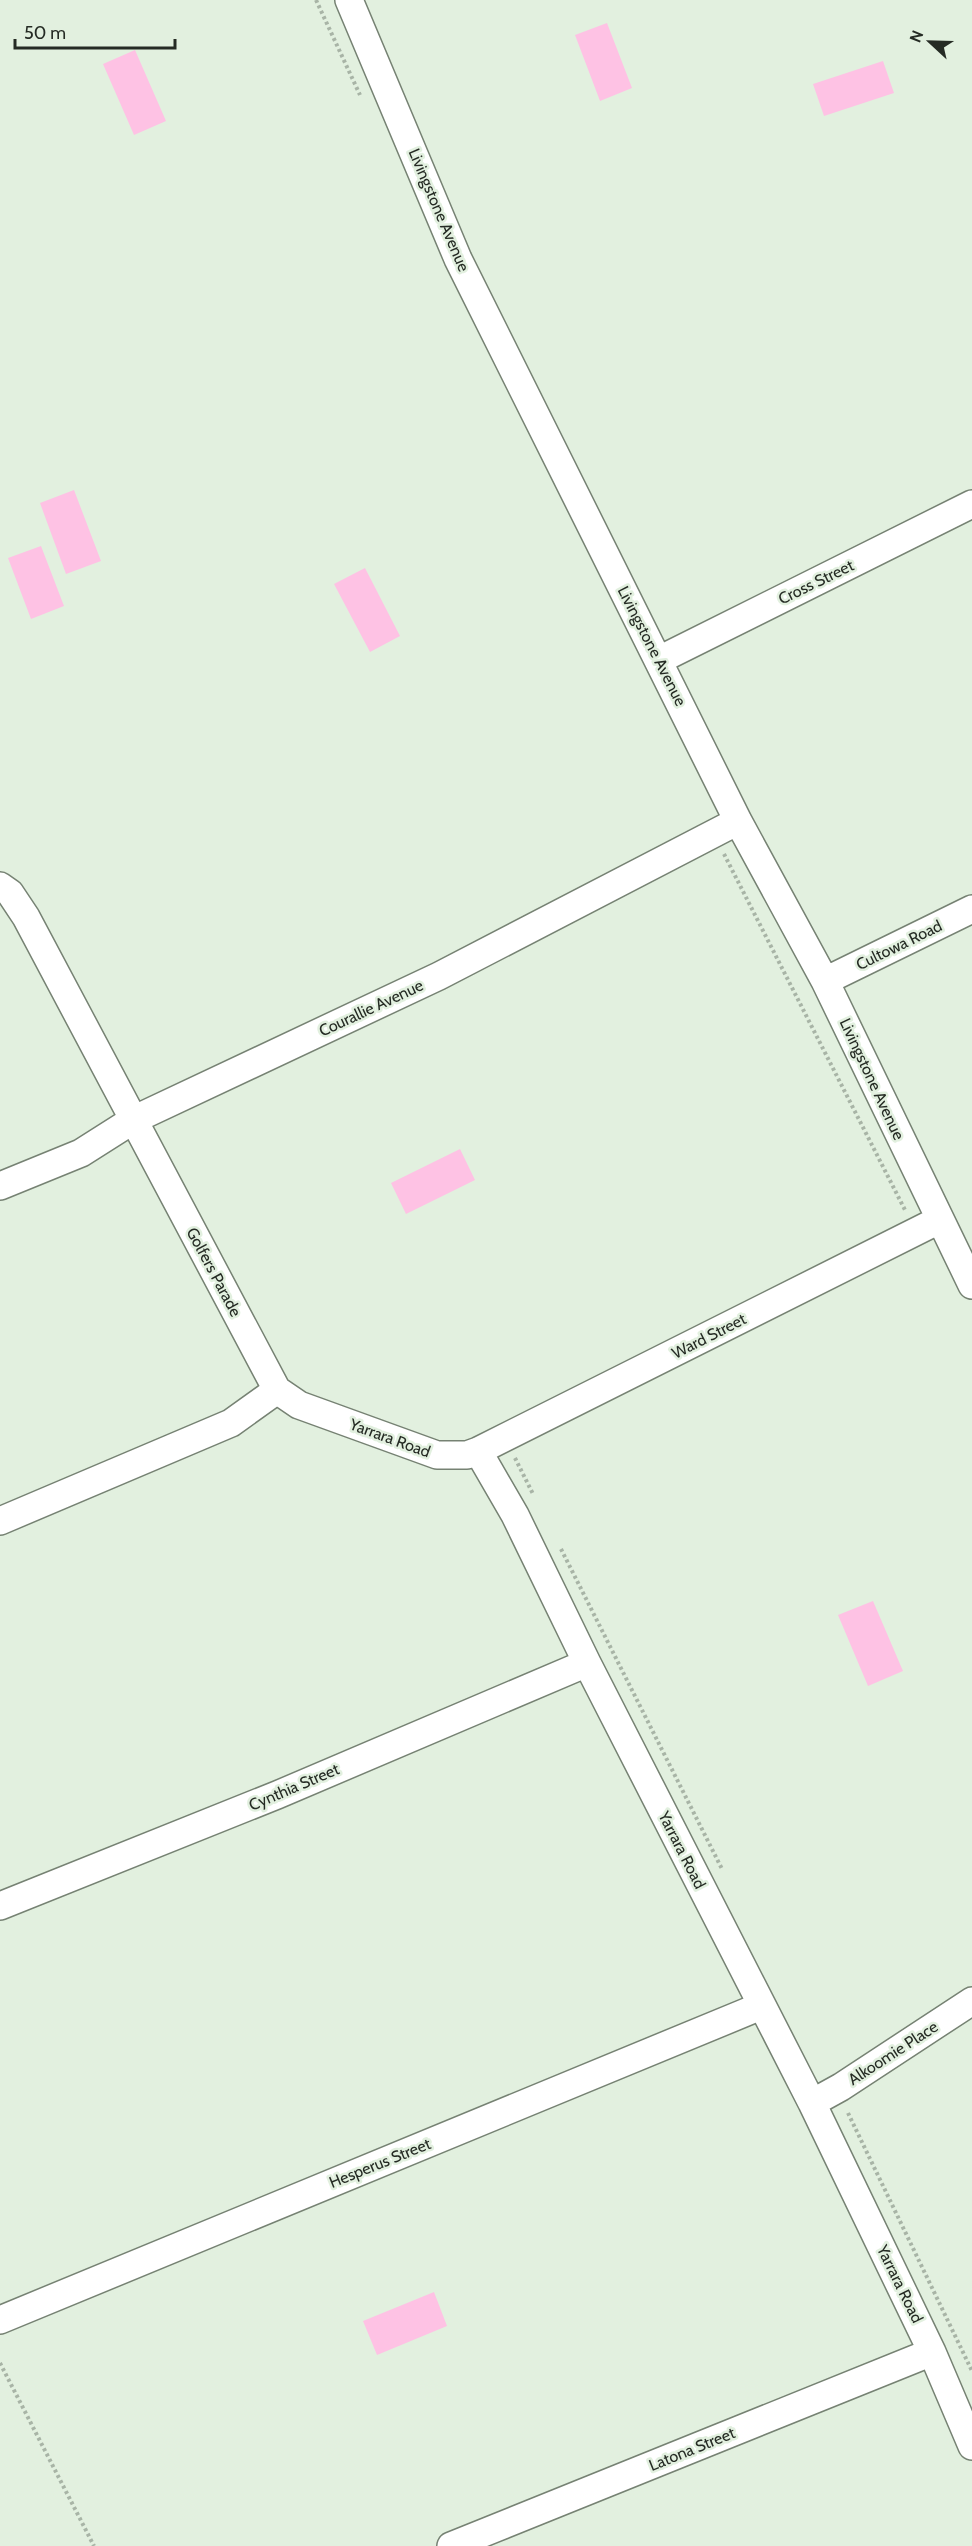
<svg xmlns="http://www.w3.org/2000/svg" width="972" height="2546" font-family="Cabin,sans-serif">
  <rect width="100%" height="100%" fill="#e2f0df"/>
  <path fill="#fec2e4" d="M607,23l25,65 -32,13 -25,-66z
    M135,50l31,71 -32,14 -31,-71z
    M883,61l11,32 -70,23 -11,-32z
    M74,490l27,71 -35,13 -26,-71z
    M41,546l23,60 -33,13 -23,-61z
    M365,568l35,68 -30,16 -36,-68z
    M460,1149l15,31 -69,34 -15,-31z
    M873,1601l30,70 -35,15 -30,-71z
    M434,2292l13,34 -70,29 -14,-34z"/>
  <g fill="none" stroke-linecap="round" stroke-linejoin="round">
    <g stroke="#768273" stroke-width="30">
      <path id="minor" d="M349,0l109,259 280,562 87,160 147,304
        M659,660l313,-156
        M0,886l10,7 16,24 251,473 22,15 138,50h30l11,-4 461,-231
        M825,981l147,-72
        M0,1186l81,-33 52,-33 306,-144 299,-155
        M478,1451l37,64 72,148 225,440 120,249 40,94
        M0,1521l231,-98 46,-33
        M0,1906l277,-111 310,-132
        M812,2103l29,-16 131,-86
        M0,2320l761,-314
        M451,2546l481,-194"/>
    </g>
    <path stroke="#a8b4a6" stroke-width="4" stroke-dasharray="3 3" stroke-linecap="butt" d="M316,0l44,95
      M724,854l181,356
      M515,1458l18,36
      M561,1549l161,320
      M848,2113l124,258
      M0,2363l94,183"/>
    <use href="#minor" stroke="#fff" stroke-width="27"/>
  </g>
  <g text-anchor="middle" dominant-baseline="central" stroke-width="5" stroke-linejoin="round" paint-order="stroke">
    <g font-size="16" fill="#252b24" stroke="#e2f0df">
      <text transform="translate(439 210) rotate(67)">Livingstone Avenue</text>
      <text transform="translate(816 582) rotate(-26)">Cross Street</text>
      <text transform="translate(652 646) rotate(63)">Livingstone Avenue</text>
      <text transform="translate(899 945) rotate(-26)">Cultowa Road</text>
      <text transform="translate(371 1008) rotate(-25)">Courallie Avenue</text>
      <text transform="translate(872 1079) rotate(65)">Livingstone Avenue</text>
      <text transform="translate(214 1272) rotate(62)">Golfers Parade</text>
      <text transform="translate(709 1336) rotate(-27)">Ward Street</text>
      <text transform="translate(390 1438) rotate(20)">Yarrara Road</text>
      <text transform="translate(294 1787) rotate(-23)">Cynthia Street</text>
      <text transform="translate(682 1850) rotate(63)">Yarrara Road</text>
      <text transform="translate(893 2053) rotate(-33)">Alkoomie Place</text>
      <text transform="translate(380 2163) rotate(-22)">Hesperus Street</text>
      <text transform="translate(900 2284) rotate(64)">Yarrara Road</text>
      <text transform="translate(692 2449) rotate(-22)">Latona Street</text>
    </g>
  </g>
  <g transform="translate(930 42) rotate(292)" stroke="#e2f0df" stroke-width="4.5" paint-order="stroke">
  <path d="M0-4.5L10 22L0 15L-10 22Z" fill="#252b24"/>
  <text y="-9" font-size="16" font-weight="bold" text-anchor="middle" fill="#252b24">N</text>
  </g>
  <path d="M15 39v9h160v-9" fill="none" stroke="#252b24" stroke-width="3"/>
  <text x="24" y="39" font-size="18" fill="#252b24" stroke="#e2f0df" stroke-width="4.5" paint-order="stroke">50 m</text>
</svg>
